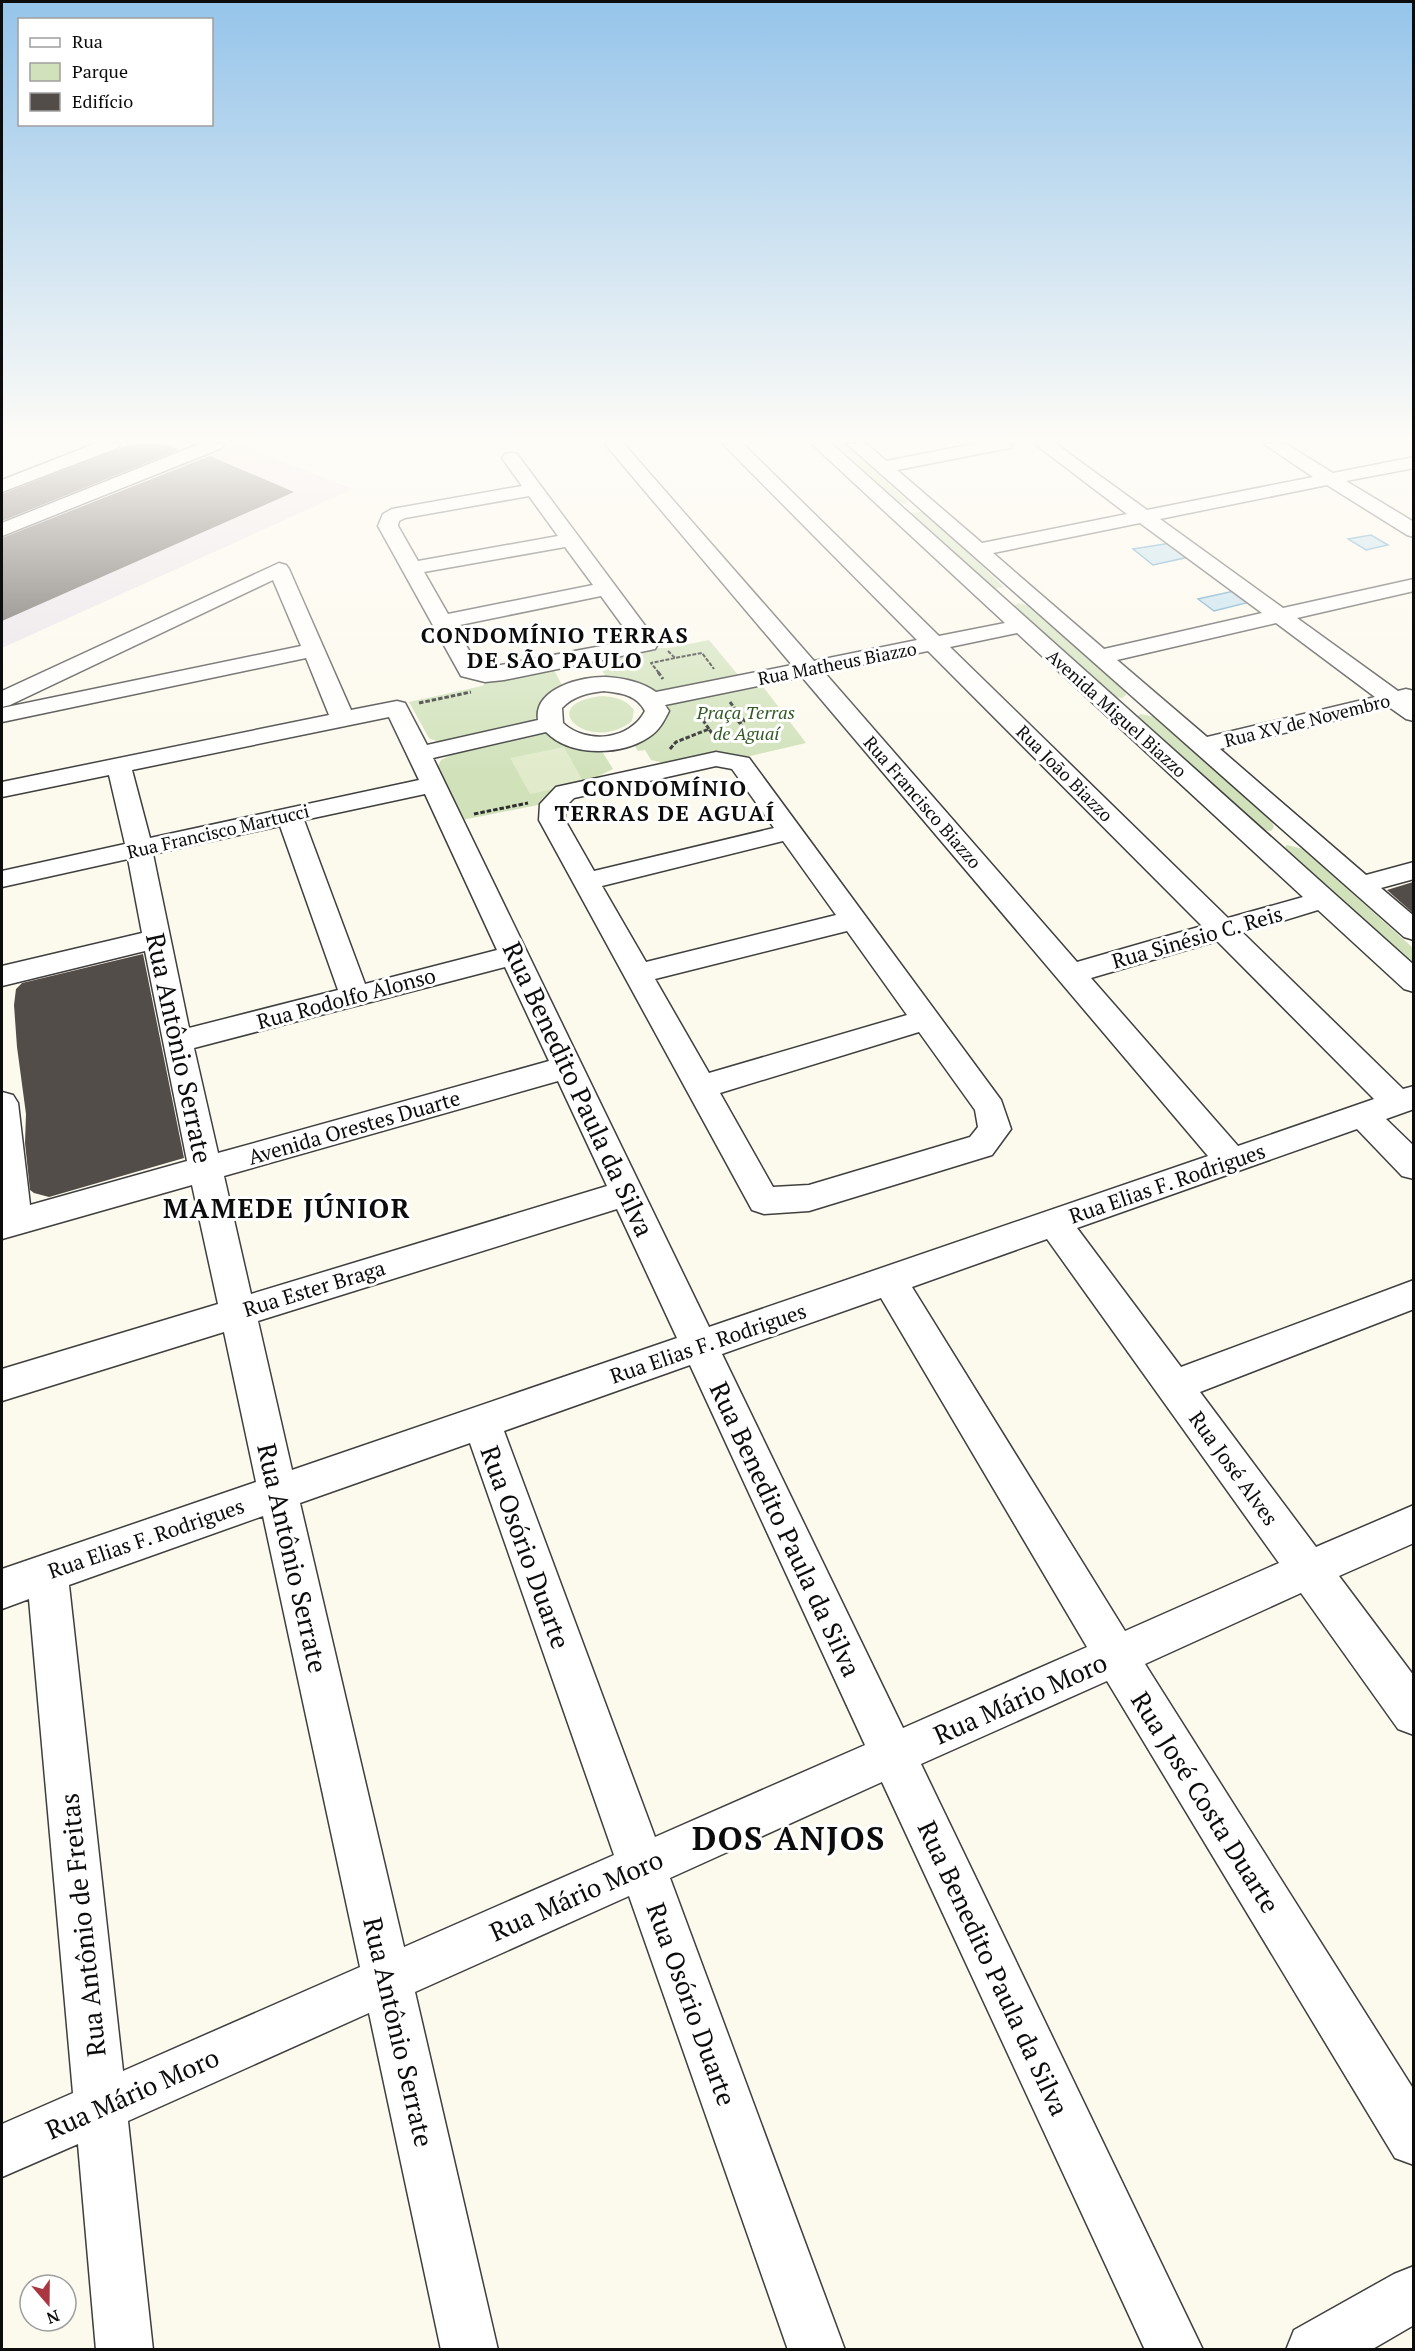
<svg xmlns="http://www.w3.org/2000/svg" width="1415" height="2351" font-family="'PT Serif',serif">
  <rect width="100%" height="100%" fill="#fcf9ed"/>
  <path fill="#e8e1e9" d="M238,444l115,45 -351,159v-110z"/>
  <path fill="#d1e2bb" d="M832,444h15l61,58 -3,2 -10,-2z
    M920,512l5,1 79,74 -10,2 -82,-73 -1,-3z
    M1018,603l12,3 95,85 1,4 -4,3 -7,-1 -100,-88v-4z
    M709,640l30,36 -81,16 -23,-10 -27,-2 -13,-21 57,-11h17z
    M553,668l10,19c-11,12 -23,31 -36,37l-88,18 -10,-4 -20,-36 73,-16 7,-6z
    M761,684l45,59 -60,14 -17,-4 -11,1 -49,10 -18,-4 -6,-10 -7,1 -6,-10c23,-9 32,-12 36,-37z
    M602,696c13,1 24,3 32,14l-2,11c-42,34 -100,-17 -30,-25z
    M1141,714l14,3 117,105 2,5 -3,4 -9,-1 -123,-110 -1,-4z
    M545,731l17,11 38,6 13,21 -29,14 -31,6 -10,15 -81,16 -25,-52 4,-8 18,-9z
    M1287,845l16,4 110,99v20l-127,-115 -2,-5z"/>
  <path fill="#e1ebcb" d="M564,747l20,36 -54,11 -20,-36z"/>
  <path fill="#b8dced" stroke="#4893bb" stroke-width="1.5" d="M1371,535l17,10 -22,5 -18,-11z
    M1171,543l18,14 -36,8 -20,-16z
    M1234,591l16,11 -36,9 -16,-12z"/>
  <path fill="#534d49" d="M130,444h37l12,6 -177,71v-27z
    M210,456l84,36 -292,129v-83z
    M1413,882v31l-26,-23z
    M143,954l41,204 -135,39 -15,-4 -4,-3 -5,-47 1,-29 -9,-67 -3,-42 2,-16 6,-6z"/>
  <g fill="none" stroke-linecap="round" stroke-linejoin="round">
    <g stroke="#3f3f3f" stroke-width="3">
      <path id="minor" d="M94,444h26l-3,4 -115,44v-12z
        M199,444h26l-3,4 -220,88v-13z
        M605,444h19l190,217 103,-21 -194,-196h20l196,192 66,-13 -193,-179h20l582,521v27l-10,-3 -86,-79 -75,23 160,156 11,-3v23l-28,10 28,27v33l-12,-3 -45,-47 -280,99 104,139 233,-87v29l-214,83 116,155 98,-42v38l-75,33 75,100v59l-16,-6 -97,-136 -156,71 269,426v75l-19,-7 -288,-477 -186,83 282,586h-58l-263,-568 -212,96 175,472h-57l-159,-454 -214,96 83,358h-57l-72,-337 -241,108 25,229h-57l-18,-206 -76,33v-53l71,-31 -44,-494 -27,10v-40l254,-87 -32,-150 -222,69v-32l216,-65 -26,-119 -190,54v-147l11,3 5,8 12,102 157,-44 -42,-210 -143,35v-20l140,-33 -14,-74 -126,28v-16l123,-27 -16,-69 -107,22v-15l327,-67 -23,-57 -304,64v-14l299,-62 -28,-66 -263,125 -8,2v-16l277,-128 7,2 3,4 62,141 46,-9 8,2 22,42 111,-25c-5,-32 45,-44 68,-43 17,1 36,5 50,15l136,-27zM1017,633l286,264 -75,21 -278,-271zM928,651l274,275 -125,36 -253,-290zM802,677l406,479 -499,171 -276,-569 113,-26c24,25 75,24 103,5 10,-6 15,-16 20,-26l-4,-6zM604,691c17,2 33,4 41,20 -15,29 -58,34 -82,12l-1,-15c11,-12 26,-15 42,-17zM389,717l30,63 -269,58 -18,-68zM425,794l72,156 -132,34 -61,-164zM280,826l58,164 -149,38 -36,-174zM1217,941l157,158 -136,47 -147,-168zM505,967l44,94 -331,92 -24,-105zM558,1081l49,105 -356,108 -27,-118zM617,1209l60,129 -385,132 -34,-149zM1047,1239l232,324 -154,68 -213,-344zM881,1298l206,349 -184,81 -181,-374zM690,1365l175,380 -210,92 -151,-406zM470,1443l144,412 -210,92 -104,-444zM263,1516l97,451 -237,104 -54,-486z
        M847,444h20l19,17 87,-17h40l-3,4 -6,1 -107,21 85,73 145,-29 -92,-70h21l91,66 166,-33 -49,-33h22l47,29 81,-16v11l-68,13 68,41v15l-7,-2 -80,-50 -167,34 123,89 131,-29v12l-117,27 101,73 8,-2 8,2v30l-8,-2 -17,-12 -169,42 146,126 48,-13v17l-33,9 33,28v24l-10,-3zM1140,523l122,90 -158,36 -111,-96zM1276,623l99,74 -168,40 -90,-77z
        M511,453l6,1 138,185 3,5 -3,5 -151,31 -19,2 -24,-6 -83,-150 5,-12 9,-5 130,-23 -20,-28 3,-4zM529,496l29,40 -140,25 -20,-35 1,-5 6,-3zM565,547l28,38 -145,29 -24,-42zM601,596l32,44 -148,28 -7,-2 -23,-40z
        M716,752l33,6 252,342 10,29 -19,26 -183,56 -45,3 -12,-4 -213,-390 1,-16 16,-17zM716,766l16,3 42,59 -180,43 -29,-51 1,-14 8,-8zM783,841l53,74 -190,47 -44,-76zM847,931l60,84 -198,58 -54,-94zM919,1032l56,78 3,17 -8,10 -161,48 -36,2 -53,-94z
        M1414,2266v59l-43,25h-85l8,-20 100,-56z"/>
    </g>
    <path stroke="#2e2e2e" stroke-width="2" stroke-dasharray="4 1.5" stroke-linecap="butt" d="M668,651l7,7 27,-5 12,16
      M659,673l-8,-10 24,-5"/>
    <path stroke="#2e2e2e" stroke-width="3" stroke-dasharray="4.5 2" stroke-linecap="butt" d="M658,672l5,7
      M730,702l14,19 -5,2
      M419,703l52,-11
      M709,729l-7,-10 30,-6 17,22 -22,5
      M670,749l6,-7 33,-13 8,12
      M474,814l54,-11"/>
    <use href="#minor" fill="#fff" fill-rule="evenodd"/>
  </g>
  <linearGradient id="sky" x2="0" y2="1"><stop stop-color="#95c4ea"/><stop offset="0.57" stop-color="#fefcf7"/><stop offset="1" stop-color="#fefcf7" stop-opacity="0"/></linearGradient>
  <rect width="1415" height="773" fill="url(#sky)"/>
  <g text-anchor="middle" dominant-baseline="central" stroke-width="6" stroke-linejoin="round" paint-order="stroke">
    <g font-size="18" fill="#0c0c0c" stroke="#fff">
      <text transform="translate(837 663) rotate(-11)">Rua Matheus Biazzo</text>
      <text transform="translate(1117 713) rotate(42)">Avenida Miguel Biazzo</text>
      <text transform="translate(1307 720) rotate(-14)">Rua XV de Novembro</text>
      <text transform="translate(1065 773) rotate(45)">Rua João Biazzo</text>
      <text transform="translate(923 802) rotate(49)">Rua Francisco Biazzo</text>
      <text transform="translate(218 831) rotate(-13)">Rua Francisco Martucci</text>
    </g>
    <g font-size="18" font-style="italic" fill="#335a25" stroke="#fff">
      <text x="746" y="712">Praça Terras<tspan x="746" dy="21">de Aguaí</tspan></text>
    </g>
    <g font-size="21" fill="#0c0c0c" stroke="#fff">
      <text transform="translate(1197 937) rotate(-16)">Rua Sinésio C. Reis</text>
      <text transform="translate(346 998) rotate(-15)">Rua Rodolfo Alonso</text>
      <text transform="translate(354 1127) rotate(-16)">Avenida Orestes Duarte</text>
      <text transform="translate(1167 1183) rotate(-19)">Rua Elias F. Rodrigues</text>
      <text transform="translate(314 1288) rotate(-17)">Rua Ester Braga</text>
      <text transform="translate(708 1343) rotate(-19)">Rua Elias F. Rodrigues</text>
      <text transform="translate(1234 1468) rotate(54)">Rua José Alves</text>
      <text transform="translate(146 1538) rotate(-19)">Rua Elias F. Rodrigues</text>
    </g>
    <g font-size="22" font-weight="bold" letter-spacing="1.5" fill="#0c0c0c" stroke="#fff">
      <text x="555" y="634">CONDOMÍNIO TERRAS<tspan x="555" dy="25">DE SÃO PAULO</tspan></text>
      <text x="665" y="787">CONDOMÍNIO<tspan x="665" dy="25">TERRAS DE AGUAÍ</tspan></text>
    </g>
    <g font-size="26" fill="#0c0c0c" stroke="#fff">
      <text transform="translate(180 1048) rotate(78)">Rua Antônio Serrate</text>
      <text transform="translate(579 1089) rotate(65)">Rua Benedito Paula da Silva</text>
      <text transform="translate(786 1529) rotate(65)">Rua Benedito Paula da Silva</text>
      <text transform="translate(526 1547) rotate(70)">Rua Osório Duarte</text>
      <text transform="translate(293 1558) rotate(77)">Rua Antônio Serrate</text>
      <text transform="translate(1020 1698) rotate(-24)">Rua Mário Moro</text>
      <text transform="translate(1206 1802) rotate(58)">Rua José Costa Duarte</text>
      <text transform="translate(576 1895) rotate(-24)">Rua Mário Moro</text>
      <text transform="translate(82 1925) rotate(-96)">Rua Antônio de Freitas</text>
      <text transform="translate(994 1968) rotate(65)">Rua Benedito Paula da Silva</text>
      <text transform="translate(692 2004) rotate(70)">Rua Osório Duarte</text>
      <text transform="translate(399 2032) rotate(77)">Rua Antônio Serrate</text>
      <text transform="translate(132 2093) rotate(-24)">Rua Mário Moro</text>
    </g>
    <g font-size="27" font-weight="bold" letter-spacing="1.5" fill="#0c0c0c" stroke="#fff">
      <text x="287" y="1208">MAMEDE JÚNIOR</text>
    </g>
    <g font-size="33" font-weight="bold" letter-spacing="1.5" fill="#0c0c0c" stroke="#fff">
      <text x="789" y="1837">DOS ANJOS</text>
    </g>
  </g>
  <rect width="1415" height="2351" fill="none" stroke="#0c0c0c" stroke-width="6"/>
  <rect x="18" y="18" width="195" height="108" fill="#ffffff" stroke="#9e9e9e" stroke-width="1.5"/>
  <rect x="30" y="38" width="30" height="9" fill="#ffffff" stroke="#9e9e9e" stroke-width="1.5"/>
  <text x="72" y="48" font-size="18" fill="#0c0c0c">Rua</text>
  <rect x="30" y="63" width="30" height="18" fill="#d1e2bb" stroke="#9e9e9e" stroke-width="1.5"/>
  <text x="72" y="78" font-size="18" fill="#0c0c0c">Parque</text>
  <rect x="30" y="93" width="30" height="18" fill="#534d49" stroke="#9e9e9e" stroke-width="1.5"/>
  <text x="72" y="108" font-size="18" fill="#0c0c0c">Edifício</text>
  <g transform="translate(48 2303) rotate(160)"><circle r="28" fill="#ffffff" stroke="#9e9e9e" stroke-width="1.5"/>
  <path d="M0-4.5L10 22L0 15L-10 22Z" fill="#a93641"/>
  <text y="-9" font-size="16" font-weight="bold" text-anchor="middle" fill="#0c0c0c">N</text>
  </g>
</svg>
